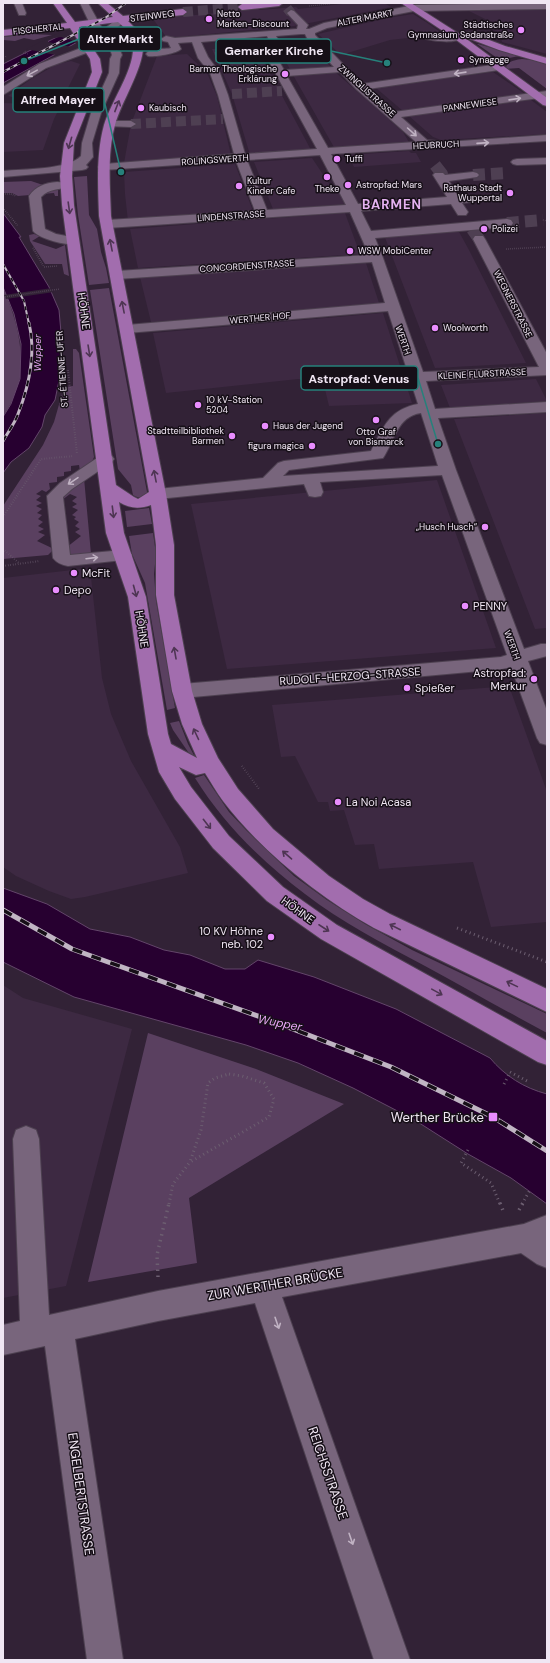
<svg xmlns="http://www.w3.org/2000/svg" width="550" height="1663" font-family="'DM Sans',sans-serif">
  <rect width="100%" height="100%" fill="#322236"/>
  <path fill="#3d2942" d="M351,3h33l7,4 -97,19 -127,12 -14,-19 105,-10 2,1 36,-3 2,2z
    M547,9v45l-45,-12 -1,-4 -17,-5 22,-5 -10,-7 -5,1 -22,-11z
    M413,14l13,8 17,12 -53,6 -49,15 -23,-21 70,-16z
    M308,44l24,24 -41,3 -14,-25z
    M256,47l55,103 -61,5 -18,-61 -20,-45z
    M187,54l20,19 10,23 14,59 -107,8 7,-39 26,-68z
    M71,61l9,3 -18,36 -50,-3 -4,-1 23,-17 26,-15z
    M334,71l69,61 7,12 -75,5 -42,-74z
    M493,72l32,22 -122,17 -27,-23z
    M531,100l16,12v22l-106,6 -8,-3 -24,-21z
    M3,103l58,2 -7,14 -11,31 -40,2z
    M409,151l2,2h5l5,9 -67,5 -6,-12z
    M312,158l22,33h5l7,13 -73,5 -19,-47z
    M235,164l18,47 -125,10 -3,-27 -1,-22z
    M345,213l15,41 -222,14 -8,-39z
    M458,230l11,20 57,113 -91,5 -51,-133z
    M366,263l13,40 -228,19 -11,-45z
    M383,313l29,90 -83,3 -6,-25 -25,-2 -132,14 -13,-60z
    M536,379l11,22 -97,7 -9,-23z
    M547,413v215l-12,1 -81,-210z
    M437,480l59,168 -269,21 -36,-165z
    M90,568l12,110 9,36 20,47 49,86 8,26 -103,24 -14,2 -22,-8 -33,-15 -13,-9v-289z
    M509,686l38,106v130l-56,5 -18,-65 -94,7 -5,-25 -19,1 -11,-35 -14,1 -2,-9h-10l-23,-46 -14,1 -9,-52z
    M3,985l20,13 109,31 -66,257 -63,12z"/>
  <path fill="#5a4060" d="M31,34l21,1 -18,5 -10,-2 -9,3 -12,-1v-3z
    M477,44h1l41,12 -19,4z
    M522,59l10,1 15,4v25l-28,-21 -13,1c0,-8 9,-9 16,-10z
    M87,176l2,39 8,14 4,23 5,16 3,15 -20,2 -11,-70 -4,-38z
    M31,181l27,9v6h-3l-1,-3 -36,3 -6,-3h-9v-11z
    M34,234l6,2 -8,5 24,8 9,-4 4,31 -5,-2 -2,-10h-17l-15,-23 -1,-6z
    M3,287c12,29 21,58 17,90 -1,14 -10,28 -17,40z
    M109,288l38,204v4c-5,3 -9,2 -14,-1l-2,-10 -13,-16 -28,-179z
    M73,349h3l3,4 15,104 -3,7 -11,7 -1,-6 -8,1v5l-7,1v4l-7,1v5l-8,1 1,6 -4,3 -4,-2 -6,4 5,2 -5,4 6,3 -6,3 6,3 -5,4 5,2 -4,4 5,3 -5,4 6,3 -6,3 7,3 -8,6 17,8 -6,6 -45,4v-53l40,-61 11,-23 10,-35 9,-1z
    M84,478l7,76 -19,2 -4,-4 -1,-5 14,-11 -6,-4 5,-3 -5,-3 4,-4 -5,-3 2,-2 -4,-2 6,-5 -6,-3 5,-3 -5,-3 5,-4 -7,-3 -8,6 1,-4z
    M149,508l3,16 -25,3 -2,-16z
    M153,533l3,21 -2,20 2,27 19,107 -8,2 -22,-127 -13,-29 -3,-18z
    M179,721l9,23 9,17 -2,1 -22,-32 -3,-7z
    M204,775l25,37 18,19 47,45 33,24 38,24 47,26 135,64v19c-41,-22 -82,-45 -122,-67 -41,-22 -84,-44 -120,-72 -43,-32 -82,-71 -110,-116z
    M148,1033l108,36 88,35 -155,94 8,65 -109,19z"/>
  <path fill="#270030" stroke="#63456a" d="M114,3h26l-10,10 -127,70v-19l94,-47z
    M3,213l18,24h-2l30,50 10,23 3,34 -1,27 -6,29 -10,15 -3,12 -13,21 -18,14 -8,11v-56l8,-13 9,-25 1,-35 -7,-30 -11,-27z
    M3,888l44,16 43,25 40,8 34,13 26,5 35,14h20l13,-9 56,17 82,32 94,49c15,18 34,30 57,36v110l-36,-26 -43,-24 -55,-35 -60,-31 -55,-25 -52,-18 -172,-48 -71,-35z"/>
  <path fill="#322236" d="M111,3l31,1 -11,10 -15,10 -39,20 -6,-4 -10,-3 -13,2v3l24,5 -16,8 -30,-6 70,-34 9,-6z
    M52,288l2,4 -48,7 -2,-4z"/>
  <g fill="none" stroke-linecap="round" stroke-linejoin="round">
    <path stroke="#4e3f52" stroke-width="10" stroke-dasharray="10 5" stroke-linecap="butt" d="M287,8l4,5
      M215,57l45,-3
      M232,94l50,-3
      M131,124l92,-5"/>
    <path stroke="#4e3f52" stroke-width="12" stroke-dasharray="12 6" stroke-linecap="butt" d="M435,165l7,9 -3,1
      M473,175l33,-2
      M507,223l36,-3
      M472,229l7,10"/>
    <path stroke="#4e3f52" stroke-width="10" stroke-dasharray="10 5" stroke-linecap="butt" d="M183,12l59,-5"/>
    <g stroke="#4d4050" stroke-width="2">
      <path id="minor" d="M14,3h8l4,10 -1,2h-6z
        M80,3h8l15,27 15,-12 3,-1 5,3 -14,12 10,23 -2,4 -1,14 -18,40 -9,30 1,14 -7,8 2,2 -2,2 -4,1 -79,7v-6c20,-2 65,-1 78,-15l1,-13 9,-30 18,-40 1,-14 2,-4 -2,-6 -4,1 -5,-3z
        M547,3v6l-133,2 -87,17 -12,5v2l47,49 137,-20 5,3 -5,3 -131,19 26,23 153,-21v6l-146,20 26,23 19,2 101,-7v6l-216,13 27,50 89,-7 -14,-22 2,-2h8l2,2 28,-3 4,1 2,2 -2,2 -28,4 9,15h13l2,3 -2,3 -9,1 6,9 -2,3h-8l-7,-11 -90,7 10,20 136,-12 4,1 2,3 -2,3 -4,1 -132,11 8,20 40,114 116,-5 -66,-128 2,-3h8l2,3 62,115v21l-121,6 9,28 112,-7v10l-109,6 18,52 68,179 17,-5h6v12l-19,5 19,50v34l-7,-2 -3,-5 -26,-71 -9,2 -320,29 -7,-2 -3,-5 3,-5 7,-2 319,-27 6,-2 -65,-180 -122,7 3,10 -2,4 -6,1 -6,-1 -5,-12 -146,15 -6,-1 -2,-4 2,-4 6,-1 105,-11 15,-15 6,-2 87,-10c12,-24 19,-42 47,-47l-30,-93 -261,22 -5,-1 -2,-3 2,-3 5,-1 258,-22 -13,-41 -255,17 -5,-1 -2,-3 2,-3 5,-1 252,-16 -19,-43 -243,16 -4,-1 -2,-3 2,-3 4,-1 148,-9 -19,-50 -132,9 -4,-1 -2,-2 2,-2 4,-1 130,-10 -16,-59 -8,-22 -12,-15 -6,-16 -14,1 3,6c-5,5 -27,8 -33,7l-2,-2c5,-8 17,-4 25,-6l-3,-6 -5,-1 -2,-2 5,-3 9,2 122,-9 1,-4 -11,-12 4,-3 3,1 14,14 -2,4h3l15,-6 90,-18zM301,34h4l2,4 27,29 -50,3 -14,-24 9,-5 -3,-5zM267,36l2,4 -9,5 57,104 -72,5 -17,-59 -8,-22 -12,-16 -7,-15zM340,72l16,17 60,53 -88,6 -41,-72zM320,155l26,50 -79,5 -20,-50zM421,413l17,53 -155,10 6,-6 94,-12c11,-16 14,-42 38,-45z
        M429,34h29l5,3c-7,7 -28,4 -37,2l-2,-2z
        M89,45l5,3 -5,4 -43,16 -43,27v-8l36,-23z
        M110,121h21l5,3 -5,3 -25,-1 -1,-2z
        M547,158v6l-30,1 -4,-1 -2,-2 2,-2 4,-1z
        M57,182l13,1 2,2 -2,2c-11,3 -20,1 -29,10l4,32 11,5 21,4 2,3 -2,3c-9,2 -38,-5 -44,-13l-4,-35c7,-10 16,-13 28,-14z
        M106,454l6,2 2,3 -2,3 -40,27 -9,8 7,58 53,-5 6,1 3,4 -3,4 -6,1 -55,6c-6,-1 -11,-3 -15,-8l-6,-62 13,-13 40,-27z
        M26,1126l10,4 3,9 10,176 109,-24 366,-67 23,-9v53l-10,-4 -16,-11 -239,44 128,363h-36l-119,-357 -97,18 -83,18 48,321h-36l-42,-314 -42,9v-30l17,-4 -7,-182 3,-9z"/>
    </g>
    <g stroke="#4d4050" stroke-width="2">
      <path id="major" d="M53,3h8l14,19 38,-5 -15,-14h9l16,13 60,-7 4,3 -4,3 -55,6c6,6 14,14 15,23 2,22 -22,58 -28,81 -8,29 -5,61 -4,91l55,278 8,51v50l18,96 10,33 16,34 20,31 35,40 56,47 34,23 27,15 157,75v23l-173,-84c-56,-32 -112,-76 -151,-127 -7,-9 -12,-19 -18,-28l-9,2 -17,-8 12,20 38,49 54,51 54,38 210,116v24l-9,-3 -217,-123 -54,-38 -54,-53 -38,-49 -16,-27 -11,-38 -20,-137 -22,-64 -44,-328 -2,-29 4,-33 28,-71 -2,-13 -20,-31 -67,8v-6l64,-7zM118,22c7,6 15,13 15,23 2,24 -22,56 -29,80 -8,29 -6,61 -5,91l50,276 -11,7 -4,-2 -18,-12 -42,-280 -2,-29 2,-33 28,-71 -2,-13 -21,-32zM119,502c11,7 21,7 32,3l5,40v50l16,96 10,33 15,34 -26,-14 -3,-10 -22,-137 -22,-64z
        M255,3h28l-4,3 -37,4 -4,-3 4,-3z
        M401,3h10l50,32 86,63v8l-4,-1 -88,-66z
        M468,32l37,14 42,12v6l-48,-14 -34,-13 -2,-2z"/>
    </g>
    <path stroke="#6c5e70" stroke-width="1" stroke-dasharray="0.5 1.5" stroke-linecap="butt" d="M309,6l21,-2
      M26,51l-3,2 5,1
      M3,56l4,1
      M23,100l43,2"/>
    <path stroke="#6c5e70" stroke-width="1.5" stroke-dasharray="0.5 1.5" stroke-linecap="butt" d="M3,194h8l5,2
      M3,208l15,18
      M543,220l4,1
      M33,248l11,19 13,-1
      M506,249l41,-2
      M3,297l57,-8"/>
    <path stroke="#6c5e70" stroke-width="2" stroke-dasharray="0.5 2" stroke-linecap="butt" d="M68,370l9,84
      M3,517l38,-58 33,-3
      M3,549l16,14
      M3,566l37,-5
      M242,766l17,23"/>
    <path stroke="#6c5e70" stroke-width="3" stroke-dasharray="1 3.5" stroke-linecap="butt" d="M457,928l90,34
      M229,1074l13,2 22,7 10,16 -5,18 -79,45 11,-32 7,-47 7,-5z
      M504,1084l6,-12 19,10
      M468,1150l-7,13 30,20 9,21
      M169,1204l4,-20 17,-22
      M522,1204l8,-14"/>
    <path stroke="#6c5e70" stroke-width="3.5" stroke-dasharray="1.5 4.5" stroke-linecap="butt" d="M500,1203l4,10
      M519,1210l4,-7
      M158,1277l-1,-22 12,-52"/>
    <use href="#minor" fill="#78657c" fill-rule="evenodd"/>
    <use href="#major" fill="#a26dae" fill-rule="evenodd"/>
    <g stroke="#c0b5c3" stroke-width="2">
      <path id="rail-far2" d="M3,72l102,-54 21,-15
        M3,264l21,37 5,23"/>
    </g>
    <g stroke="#c0b5c3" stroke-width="3">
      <path id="rail-far1" d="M3,441c5,-9 12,-18 15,-27 11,-28 18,-61 11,-91"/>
    </g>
    <g stroke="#c0b5c3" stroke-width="5">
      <path id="rail" d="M3,910l69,39 208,75 111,43 102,50 54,34"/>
    </g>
    <use href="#rail-far2" stroke="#160f17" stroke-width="1.5" stroke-dasharray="4" stroke-linecap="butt"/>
    <use href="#rail-far1" stroke="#160f17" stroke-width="2" stroke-dasharray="6" stroke-linecap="butt"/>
    <use href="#rail" stroke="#160f17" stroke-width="3.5" stroke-dasharray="10" stroke-linecap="butt"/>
  </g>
  <defs><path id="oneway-shaft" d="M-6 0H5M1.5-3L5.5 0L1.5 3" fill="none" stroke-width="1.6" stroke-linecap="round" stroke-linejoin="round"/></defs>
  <g stroke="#c0b2c3">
    <use href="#oneway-shaft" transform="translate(32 73) rotate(151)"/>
    <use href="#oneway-shaft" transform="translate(460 73) rotate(172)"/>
    <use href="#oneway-shaft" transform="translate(515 99) rotate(-8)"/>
    <use href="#oneway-shaft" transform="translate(412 132) rotate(42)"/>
    <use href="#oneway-shaft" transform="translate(483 143) rotate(-4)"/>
    <use href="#oneway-shaft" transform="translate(73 481) rotate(146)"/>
    <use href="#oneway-shaft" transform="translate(92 558) rotate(-7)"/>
    <use href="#oneway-shaft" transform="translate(277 1323) rotate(71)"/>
    <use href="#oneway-shaft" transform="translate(351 1539) rotate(71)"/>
  </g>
  <g stroke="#4e3553">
    <use href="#oneway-shaft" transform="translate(117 106) rotate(-69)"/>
    <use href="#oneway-shaft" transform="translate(70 143) rotate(106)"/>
    <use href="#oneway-shaft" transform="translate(69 208) rotate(82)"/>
    <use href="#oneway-shaft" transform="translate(111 245) rotate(-101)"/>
    <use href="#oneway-shaft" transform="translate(123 307) rotate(-101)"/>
    <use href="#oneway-shaft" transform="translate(89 351) rotate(81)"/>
    <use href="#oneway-shaft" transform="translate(155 476) rotate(-101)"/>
    <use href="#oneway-shaft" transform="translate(113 512) rotate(83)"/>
    <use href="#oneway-shaft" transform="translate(135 591) rotate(75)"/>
    <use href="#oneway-shaft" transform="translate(175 653) rotate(-100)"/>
    <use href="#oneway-shaft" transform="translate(196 734) rotate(-115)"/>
    <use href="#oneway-shaft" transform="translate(207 824) rotate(52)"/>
    <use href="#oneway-shaft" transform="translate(287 855) rotate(-139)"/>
    <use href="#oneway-shaft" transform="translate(395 927) rotate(-153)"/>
    <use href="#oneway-shaft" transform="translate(324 928) rotate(33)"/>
    <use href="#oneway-shaft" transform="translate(512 984) rotate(-154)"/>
    <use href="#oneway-shaft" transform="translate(437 992) rotate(29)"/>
  </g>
  <g fill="#e98dfe" stroke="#160f17" stroke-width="1.5">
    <circle cx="209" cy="19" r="4"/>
    <circle cx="521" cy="30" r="4"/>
    <circle cx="461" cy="60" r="4"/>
    <circle cx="285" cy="74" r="4"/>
    <circle cx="141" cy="108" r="4"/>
    <circle cx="337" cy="159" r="4"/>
    <circle cx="327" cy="177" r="4"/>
    <circle cx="348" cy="185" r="4"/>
    <circle cx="239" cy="186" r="4"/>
    <circle cx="510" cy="193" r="4"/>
    <circle cx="484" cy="229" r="4"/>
    <circle cx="350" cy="251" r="4"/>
    <circle cx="435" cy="328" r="4"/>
    <circle cx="198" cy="405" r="4"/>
    <circle cx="376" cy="420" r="4"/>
    <circle cx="265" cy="426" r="4"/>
    <circle cx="232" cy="436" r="4"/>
    <circle cx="312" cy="446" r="4"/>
    <circle cx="485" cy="527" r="4"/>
    <circle cx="74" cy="573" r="4"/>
    <circle cx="56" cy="590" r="4"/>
    <circle cx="465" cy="606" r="4"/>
    <circle cx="534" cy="679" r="4"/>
    <circle cx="407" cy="688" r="4"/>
    <circle cx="338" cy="802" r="4"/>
    <circle cx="271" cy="937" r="4"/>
    <rect x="488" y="1112" width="10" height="10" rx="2"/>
  </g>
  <g text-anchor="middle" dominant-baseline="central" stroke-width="3" stroke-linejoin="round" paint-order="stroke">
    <g font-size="9" fill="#f0e6f3" stroke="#160f17" text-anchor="start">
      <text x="217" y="14">Netto<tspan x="217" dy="10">Marken-Discount</tspan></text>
      <text x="513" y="25" text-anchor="end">Städtisches<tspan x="513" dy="10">Gymnasium Sedanstraße</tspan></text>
      <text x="469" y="60">Synagoge</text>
      <text x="277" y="69" text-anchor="end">Barmer Theologische<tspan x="277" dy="10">Erklärung</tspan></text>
      <text x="149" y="108">Kaubisch</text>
      <text x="345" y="159">Tuffi</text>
      <text x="247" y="181">Kultur<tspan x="247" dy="10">Kinder Cafe</tspan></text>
      <text x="356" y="185">Astropfad: Mars</text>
      <text x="502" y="188" text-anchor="end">Rathaus Stadt<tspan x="502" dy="10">Wuppertal</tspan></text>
      <text x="327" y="189" text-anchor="middle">Theke</text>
      <text x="492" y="229">Polizei</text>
      <text x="358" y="251">WSW MobiCenter</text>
      <text x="443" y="328">Woolworth</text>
      <text x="206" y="400">10 kV-Station<tspan x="206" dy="10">5204</tspan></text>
      <text x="273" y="426">Haus der Jugend</text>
      <text x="224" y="431" text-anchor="end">Stadtteilbibliothek<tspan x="224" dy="10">Barmen</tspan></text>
      <text x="376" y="432" text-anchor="middle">Otto Graf<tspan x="376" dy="10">von Bismarck</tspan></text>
      <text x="304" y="446" text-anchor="end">figura magica</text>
      <text x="477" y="527" text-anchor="end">„Husch Husch“</text>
    </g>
    <g font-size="9" fill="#f0e6f3" stroke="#160f17">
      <text transform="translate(152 16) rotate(-7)">STEINWEG</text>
      <text transform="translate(365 18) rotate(-11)">ALTER MARKT</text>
      <text transform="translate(38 29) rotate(-6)">FISCHERTAL</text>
      <text transform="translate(367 91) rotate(42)">ZWINGLISTRASSE</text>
      <text transform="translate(470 105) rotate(-8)">PANNEWIESE</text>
      <text transform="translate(436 145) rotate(-3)">HEUBRUCH</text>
      <text transform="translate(215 160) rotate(-4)">ROLINGSWERTH</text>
      <text transform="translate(231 216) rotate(-4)">LINDENSTRASSE</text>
      <text transform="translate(247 266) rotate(-4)">CONCORDIENSTRASSE</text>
      <text transform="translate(513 304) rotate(63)">WEGNERSTRASSE</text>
      <text transform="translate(260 318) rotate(-5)">WERTHER HOF</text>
      <text transform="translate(403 340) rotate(71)">WERTH</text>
      <text transform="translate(62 369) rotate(-94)">ST.-ÉTIENNE-UFER</text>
      <text transform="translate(482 374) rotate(-3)">KLEINE FLURSTRASSE</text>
      <text transform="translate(512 645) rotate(70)">WERTH</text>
    </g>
    <g font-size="10" font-style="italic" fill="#e5a5f3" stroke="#160f17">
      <text transform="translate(37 353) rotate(-90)">Wupper</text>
    </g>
    <g font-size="11" fill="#f0e6f3" stroke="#160f17">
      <text transform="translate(84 311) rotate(82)">HÖHNE</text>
      <text transform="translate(142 629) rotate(81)">HÖHNE</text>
      <text transform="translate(350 676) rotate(-4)">RUDOLF-HERZOG-STRASSE</text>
      <text transform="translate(298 910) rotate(36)">HÖHNE</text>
    </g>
    <g font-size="11" fill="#f0e6f3" stroke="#160f17" text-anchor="start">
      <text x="82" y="573">McFit</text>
      <text x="64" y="590">Depo</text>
      <text x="473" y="606">PENNY</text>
      <text x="526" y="673" text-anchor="end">Astropfad:<tspan x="526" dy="13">Merkur</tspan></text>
      <text x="415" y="688">Spießer</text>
      <text x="346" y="802">La Noi Acasa</text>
      <text x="263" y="931" text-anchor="end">10 KV Höhne<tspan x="263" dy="13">neb. 102</tspan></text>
    </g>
    <g font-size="12" font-style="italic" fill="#e5a5f3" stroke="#160f17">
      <text transform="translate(280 1023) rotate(11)">Wupper</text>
    </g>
    <g font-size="13" font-weight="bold" letter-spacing="1" fill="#e4b2f0" stroke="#160f17">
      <text x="392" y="204">BARMEN</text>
    </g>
    <g font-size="13" fill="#f0e6f3" stroke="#160f17" text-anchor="end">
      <text x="484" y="1117">Werther Brücke</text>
    </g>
    <g font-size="13" fill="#f0e6f3" stroke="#160f17">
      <text transform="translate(275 1284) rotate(-10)">ZUR WERTHER BRÜCKE</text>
      <text transform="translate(328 1473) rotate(71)">REICHSSTRASSE</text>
      <text transform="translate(81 1494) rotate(82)">ENGELBERTSTRASSE</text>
    </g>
  </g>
  <path fill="none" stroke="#26817b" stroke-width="1.5" d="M24 61L79 39M387 63L331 51M121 172L104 100M438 444L418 378"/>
  <g fill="#26817b" stroke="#160f17" stroke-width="1.5">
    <circle cx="24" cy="61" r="4"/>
    <circle cx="387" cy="63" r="4"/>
    <circle cx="121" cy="172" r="4"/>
    <circle cx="438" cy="444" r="4"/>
  </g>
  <g fill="#160f17" stroke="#26817b" stroke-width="1.5">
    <rect x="79" y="27" width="82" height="24" rx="4"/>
    <rect x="216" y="39" width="115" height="24" rx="4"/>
    <rect x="13" y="88" width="91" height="24" rx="4"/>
    <rect x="301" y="366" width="117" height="24" rx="4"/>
  </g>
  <g font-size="12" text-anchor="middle" font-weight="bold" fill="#f0e6f3">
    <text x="120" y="43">Alter Markt</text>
    <text x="274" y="55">Gemarker Kirche</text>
    <text x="58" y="104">Alfred Mayer</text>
    <text x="359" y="383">Astropfad: Venus</text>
  </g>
  <rect width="550" height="1663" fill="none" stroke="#f0e6f3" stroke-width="8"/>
</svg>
